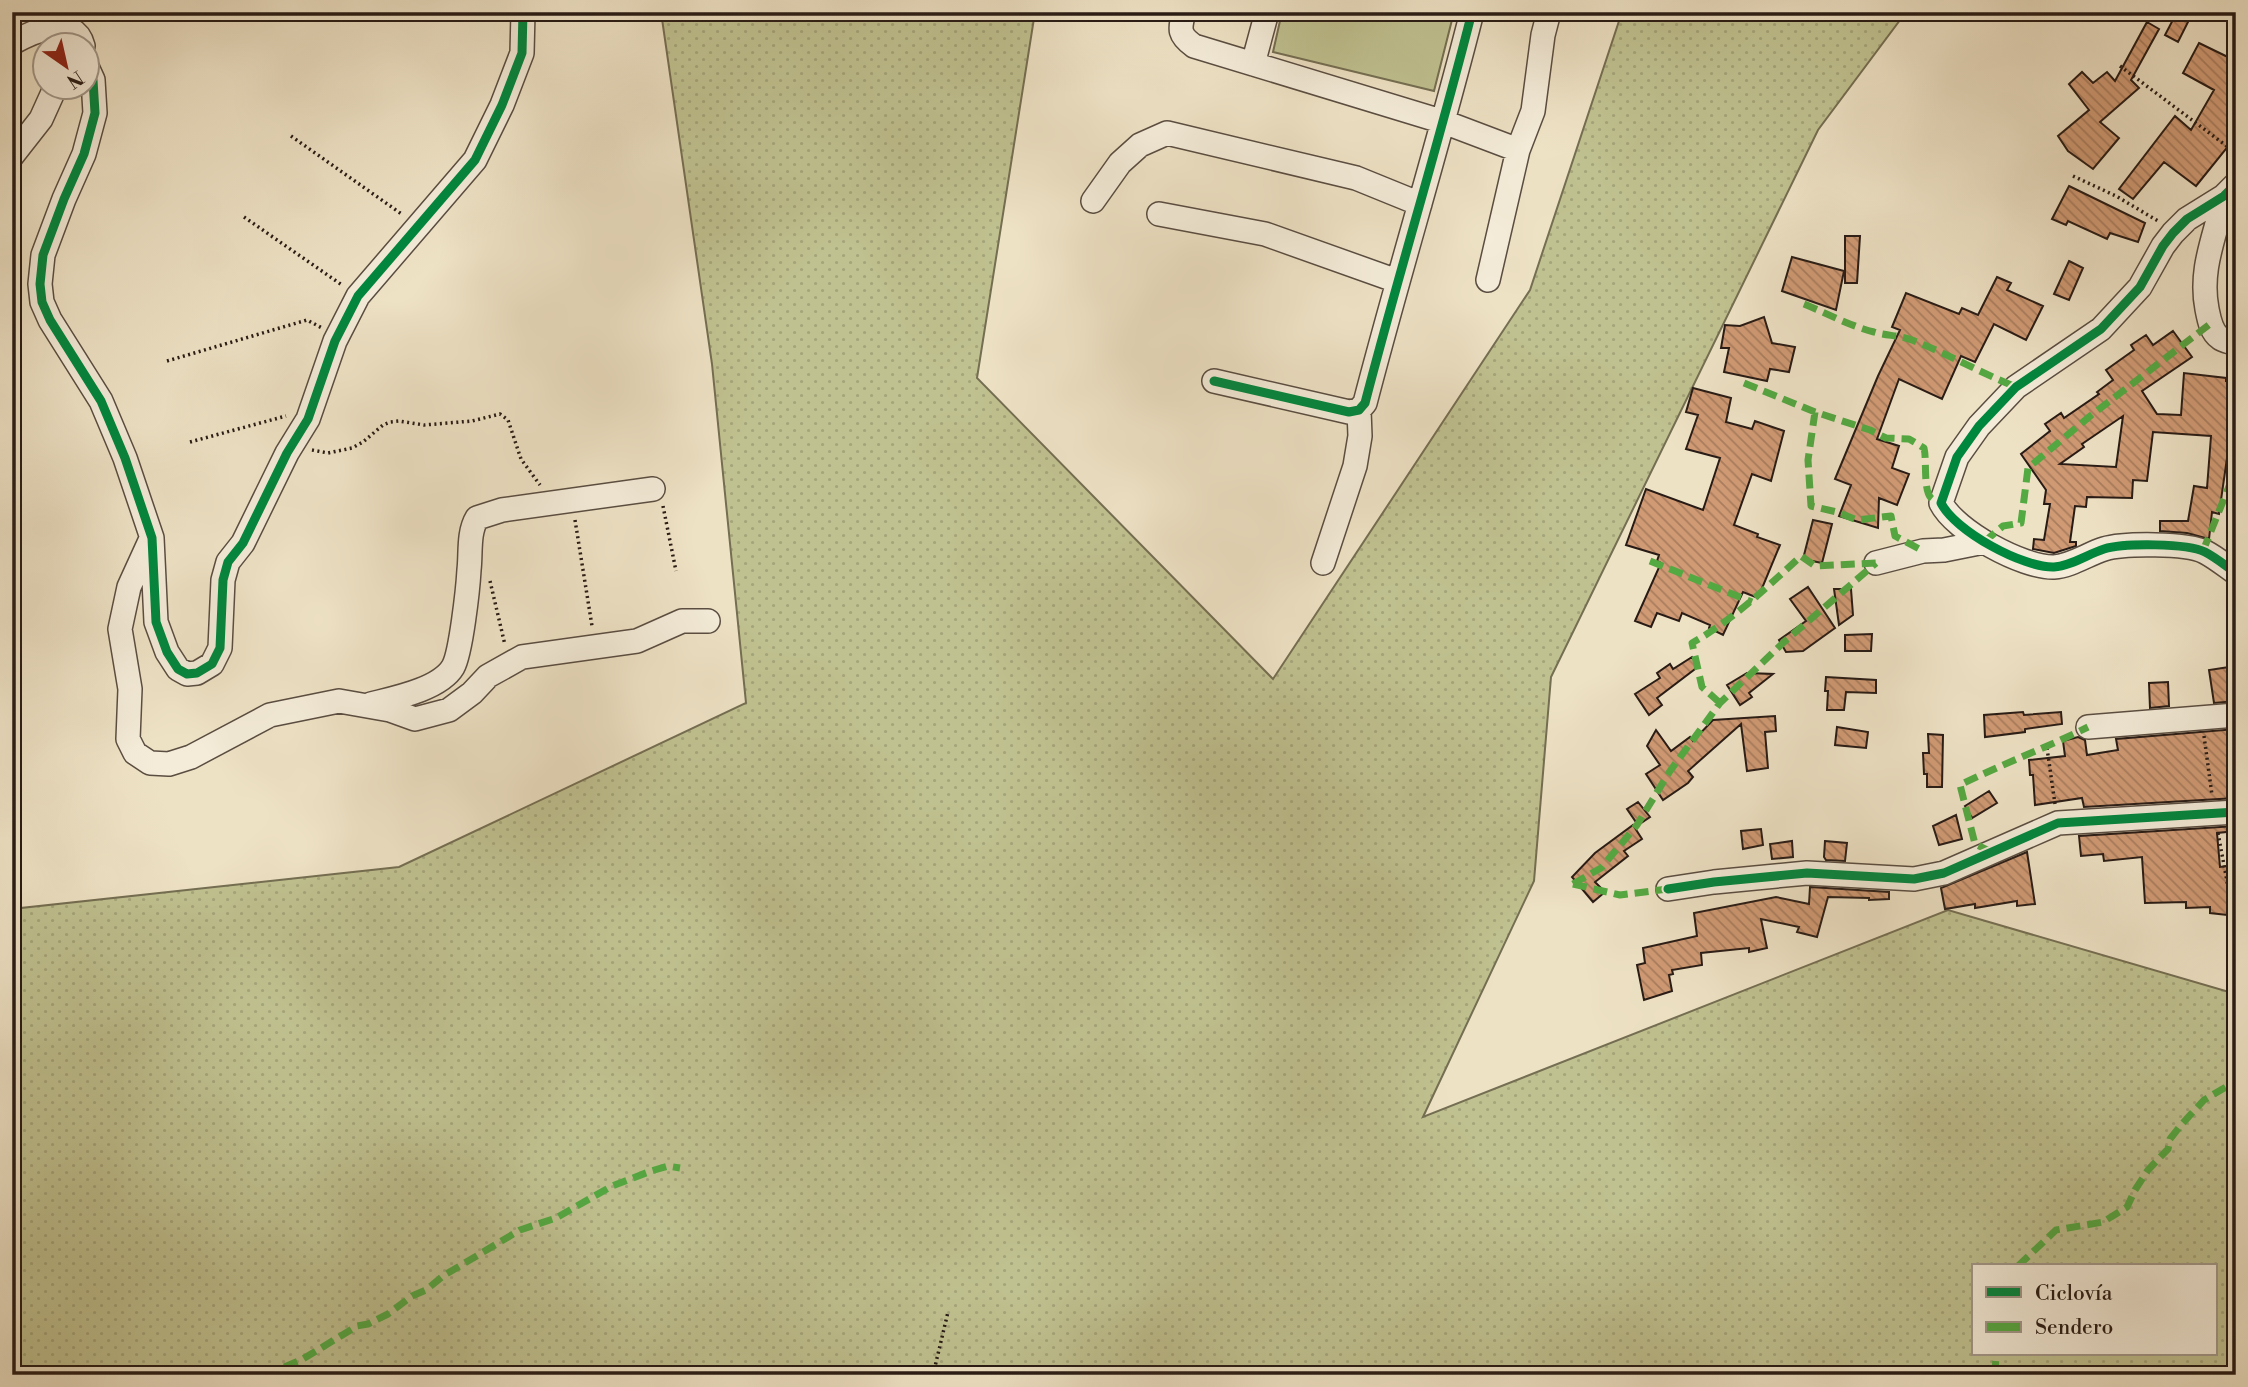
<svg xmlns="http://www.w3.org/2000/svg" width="2248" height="1387" font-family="'Libre Bodoni',serif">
  <defs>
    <pattern id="grass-dots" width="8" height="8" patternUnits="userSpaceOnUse" patternTransform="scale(1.75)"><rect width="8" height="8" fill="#c0c190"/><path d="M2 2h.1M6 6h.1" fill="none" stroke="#a5a57b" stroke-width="1.8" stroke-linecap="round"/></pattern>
    <pattern id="building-back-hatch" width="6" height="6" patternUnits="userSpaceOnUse" patternTransform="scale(1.75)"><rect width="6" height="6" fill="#d09a74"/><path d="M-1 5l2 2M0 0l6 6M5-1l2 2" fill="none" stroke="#a97d5e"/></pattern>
  </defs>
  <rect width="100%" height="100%" fill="#eee2c5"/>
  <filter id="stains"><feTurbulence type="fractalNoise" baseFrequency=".00286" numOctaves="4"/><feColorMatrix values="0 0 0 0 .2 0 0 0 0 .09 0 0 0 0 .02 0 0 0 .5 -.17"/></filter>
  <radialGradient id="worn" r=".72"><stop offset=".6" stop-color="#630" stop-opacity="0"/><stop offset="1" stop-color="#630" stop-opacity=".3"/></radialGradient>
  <path fill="url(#grass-dots)" stroke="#746e52" stroke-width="2" fill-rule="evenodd" d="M661,12h374l-58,366 296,301 257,-389 92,-278h284l-88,118 -267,547 -17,204 -111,236 525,-207 288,84v381h-2224v-466l387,-42 347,-164 -34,-339zM1973,1266h242v88h-242z"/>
  <path fill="#c0c190" stroke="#746e52" stroke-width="2" d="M1282,12h172l-20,79 -161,-39z"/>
  <path fill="url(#building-back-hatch)" stroke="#281b15" stroke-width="2" fill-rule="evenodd" d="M2177,12h16l-15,30 -13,-7z
    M2147,22l12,7 -28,51 8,8 -39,34 19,16 -26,31 -25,-18 -10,-15 31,-26 -20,-26 13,-12 11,11 14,-11 8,9z
    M2199,43l37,18v89l-7,-5 -33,41 -32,-24 -31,37 -14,-10 56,-73 16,14 23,-40 -31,-17z
    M2069,186l76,37 -7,19 -28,-9 -3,6 -39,-18 -2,4 -14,-6z
    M1845,236h15l-3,47h-12z
    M1792,257l52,14 -8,39 -54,-19z
    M2069,261l14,7 -14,32 -15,-6z
    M1997,277l14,6 -4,7 36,16 -17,34 -32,-16 -19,38 -14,-6 -19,43 -43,-20 -22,60 22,7 -7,22 17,6 -12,31 -18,-7 -1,30 -39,-12 12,-31 -16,-6 43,-103 22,-46 -8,-3 14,-34 53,21 3,-6 16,7z
    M1764,317l8,26 23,4 -6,25 -19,-3 -3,12 -43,-9 5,-24h-8l4,-23 15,1z
    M2173,331l19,26 -50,34 15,23 24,1 3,-42 42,5v3l10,1v55h-6l-11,77 -7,-2 -3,27 -22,-6 -27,-2v-10h28l6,-35 13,2 4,-52 -58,-4 -6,49 -14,-1 -1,18 -45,-1 -1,10 -11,-1 -5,36h6v4l-22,7 -21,-4 1,-10 10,1 6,-36h-6l2,-14 -25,-36 29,-23 -5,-7 16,-11 3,5 35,-24 -2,-2 16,-12 -7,-10 28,-20 -3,-5 15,-10 7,10zM2123,416l-7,51 -56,-3 24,-17 -2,-3z
    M1693,388l38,10 -5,24 26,7 3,-8 29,10 -13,50 -19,-7 -18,51 24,9 -1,3 23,8 -22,53 -15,-6 -20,43 -14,-7 1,-3 -28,-12 -3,8 -22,-8 -6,14 -16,-6 26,-58 -4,-2 2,-6 -33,-10 20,-56 57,21 17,-52 -34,-9 12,-34 -12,-3z
    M1813,520l19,4 -10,39 -19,-4z
    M1808,587l27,41 -32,23 -17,1 -7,-12 27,-19 -16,-22z
    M1834,589h17l2,26 -14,10z
    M1872,634l-1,17h-26v-16z
    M1692,657l7,9 -42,32 5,7 -13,10 -14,-21 25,-16 -3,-5 13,-9 3,5z
    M2236,666v35l-22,2 -5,-33z
    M1747,673l26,1 -24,19 3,4 -12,8 -13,-20z
    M1826,677l50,3v13l-30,-1 -2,18h-17l1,-19h-3z
    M2168,682l1,24 -19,2 -1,-25z
    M2023,712l1,3 37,-3 1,12 -37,5v3l-40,5 -1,-22z
    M1775,716l1,15 -11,1 3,36 -21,3 -6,-47 -53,47 5,6 -5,6 -25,17 -17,-26 14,-9 -13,-19 9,-16 15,21 19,-14 3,4 20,-21z
    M1837,727l31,5 -2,16 -31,-3z
    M2236,729v69l-152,9 -2,-9 -47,7 -2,-30h-3l-1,-15 36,-4 -2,-15 15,-4 7,3 2,15 31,-5 -2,-11z
    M1928,734l15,1 -1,52h-15v-13h-3l-1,-21h6z
    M1989,791l8,12 -25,15 -7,-12z
    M1638,802l12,15 -12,8 -11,-16z
    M1956,815l6,24 -23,6 -6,-19z
    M1633,825l9,14 -18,12 4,5 -33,26 10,10 -12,10 -21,-25 23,-24z
    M2236,826v5l-19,2 3,34 16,-2v51l-26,-3v-6l-24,1v-6l-41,1 -3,-46 -38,4 -1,-7 -22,2 -2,-20z
    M1761,829l2,16 -20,4 -2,-18z
    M1792,841l1,16 -21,2 -2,-15z
    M1825,841l22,2 -2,18 -19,-1 -2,-3z
    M2027,852l8,52 -18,2v-5l-42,7v-4l-30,5 -4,-21z
    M1810,887l79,5v7l-20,1v-2l-41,-1 -11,40 -20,-5 2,-5 -38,-8 6,29 -18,4v-4l-48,5 1,12 -30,5 1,4 -4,1 3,16 -28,9 -7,-35 8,-2 -2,-15 54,-12 -3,-23 82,-16 33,7z"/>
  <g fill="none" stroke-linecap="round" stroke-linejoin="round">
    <g stroke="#5a4d41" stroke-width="26">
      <path id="minor" d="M1184,12c-5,18 -5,23 10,34l250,76 74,28
        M12,43c20,-11 62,-31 71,3
        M1253,64l14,-52
        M88,69l5,11 2,33 -11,41 -20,45 -21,56 -3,29 2,18 8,18 51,81 24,57 27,80 4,84 11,30 11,17 9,5 10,-1 15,-9 8,-16 3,-68 5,-18 15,-19 44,-90 21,-34 27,-78 23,-45 117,-136 27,-55 20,-52 1,-41
        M12,156l29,-37 14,-31
        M2236,184l-12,12 -37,23 -14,14 -10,13 -23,41 -39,42 -85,58 -37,39 -22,31 -16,46c14,28 82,65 113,64 17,-1 34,-13 50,-18 20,-6 83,-6 101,3 10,5 21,14 31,21
        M2224,196c-8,39 -25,72 -17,113 2,10 4,23 13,29 4,3 11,4 16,6
        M1093,201l27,-38 20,-18 27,-12 189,45 64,26
        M1159,214l106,20 132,47
        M1488,280l30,-130 15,-39 10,-76 6,-23
        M1214,381l135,31 10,-2 6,-7c34,-131 74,-260 107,-391
        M150,541l-21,46 -9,42 10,60 -2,50 7,14 15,10 19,1 22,-7 79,-42 69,-14 51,9 25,9 34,-9 23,-17 16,-17 34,-19 115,-16 45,-20h26
        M1323,563l32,-97 5,-30 -1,-26
        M1876,563l47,-12 21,-1 40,-8
        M371,704c24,-6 69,-15 82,-37 8,-14 15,-79 16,-97 2,-17 -1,-37 8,-52l25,-8 151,-21
        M2088,727l148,-12
        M1668,889l46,-7 93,-9 107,6 30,-6 114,-50 178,-11"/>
    </g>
    <path stroke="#281b15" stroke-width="3.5" stroke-dasharray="2 3.5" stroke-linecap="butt" d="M2120,66l116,87
      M291,136l112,79
      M2073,176l43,20 42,25
      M244,217l98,68
      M167,361l140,-41 15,8
      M190,442l96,-26
      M312,450l16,3 24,-5 11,-6 20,-17 7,-3 9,-1 25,4 48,-4 28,-7 8,6 13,39 19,26
      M663,506l13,65
      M575,520l17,106
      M490,581l15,64
      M2204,736l8,59
      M2047,748l8,56
      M2218,833l14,75
      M933,1375l15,-63"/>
    <use href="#minor" stroke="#f4ecd9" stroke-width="23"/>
    <path stroke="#53a942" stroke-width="7" stroke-dasharray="14 7" stroke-linecap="butt" d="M1804,304c22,9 46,22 70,28 13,4 25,3 38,8 36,14 69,33 104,47
      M1744,383l71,29 55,18 16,8 23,1 15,9c3,12 -1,42 7,50 3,3 7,3 10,5
      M1815,412l-7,48 3,46 26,6 20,8 34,-4 4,20 28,15
      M1984,542l19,-16 18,-3 7,-55 61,-51 121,-93
      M2203,551l33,-82
      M1650,561l102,41
      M1720,703l-18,-16 -10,-44c41,-23 74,-55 109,-87l14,10 61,-3
      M1991,852l-16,-8 -15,-59c42,-21 86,-37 128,-58
      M1573,884l28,-16 36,-43 33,-54 50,-68 64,-61 92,-79
      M1573,884l47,11 48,-6
      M2018,1266l38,-36 47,-8 24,-15 8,-17 13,-20 20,-21 2,-10 11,-14 23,-25 32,-19
      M265,1375l38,-16 54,-33 11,-2 20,-10 24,-18 14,-6 17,-14 77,-46 36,-12 56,-32 39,-15 17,-5 12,2
      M1995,1375l1,-21"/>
    <g stroke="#f4ecd9" stroke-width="13">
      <path id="cycleway" d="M88,69l5,11 2,33 -11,41 -20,45 -21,56 -3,29 2,18 8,18 51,81 24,57 27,80 4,84 11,30 11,17 9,5 10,-1 15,-9 8,-16 3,-68 5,-18 15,-19 44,-90 21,-34 27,-78 23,-45 117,-136 27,-55 20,-52 1,-41
        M2236,184l-12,12 -37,23 -14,14 -10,13 -23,41 -39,42 -85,58 -37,39 -22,31 -16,46c14,28 82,65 113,64 17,-1 34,-13 50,-18 20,-6 83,-6 101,3 10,5 21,14 31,21
        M1214,381l135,31 10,-2 6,-7c34,-131 74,-260 107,-391
        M1668,889l46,-7 93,-9 107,6 30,-6 114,-50 178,-11"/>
    </g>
    <use href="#cycleway" stroke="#00873e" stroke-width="9"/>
  </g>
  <rect width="2248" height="1387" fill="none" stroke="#eee2c5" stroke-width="42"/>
  <rect x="14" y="14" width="2220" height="1359" fill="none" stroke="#281b15" stroke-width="3.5"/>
  <rect x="21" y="21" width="2206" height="1345" fill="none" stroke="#281b15" stroke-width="2"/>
  <rect x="1972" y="1264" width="245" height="91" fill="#f4ecd9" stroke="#a2988b" stroke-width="2"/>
  <rect x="1986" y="1287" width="35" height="10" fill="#00873e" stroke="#a2988b" stroke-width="2"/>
  <text x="2035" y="1300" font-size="21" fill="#281b15">Ciclovía</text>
  <rect x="1986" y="1322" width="35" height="10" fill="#53a942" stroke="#a2988b" stroke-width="2"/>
  <text x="2035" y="1334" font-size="21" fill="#281b15">Sendero</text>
  <g transform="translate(66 66) rotate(146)"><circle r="33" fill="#f4ecd9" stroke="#a2988b" stroke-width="2"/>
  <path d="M0-5L12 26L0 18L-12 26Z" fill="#8f2418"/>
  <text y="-10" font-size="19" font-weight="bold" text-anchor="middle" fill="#281b15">N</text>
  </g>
  <rect width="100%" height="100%" filter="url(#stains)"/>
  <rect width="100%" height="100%" fill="url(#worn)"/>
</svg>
